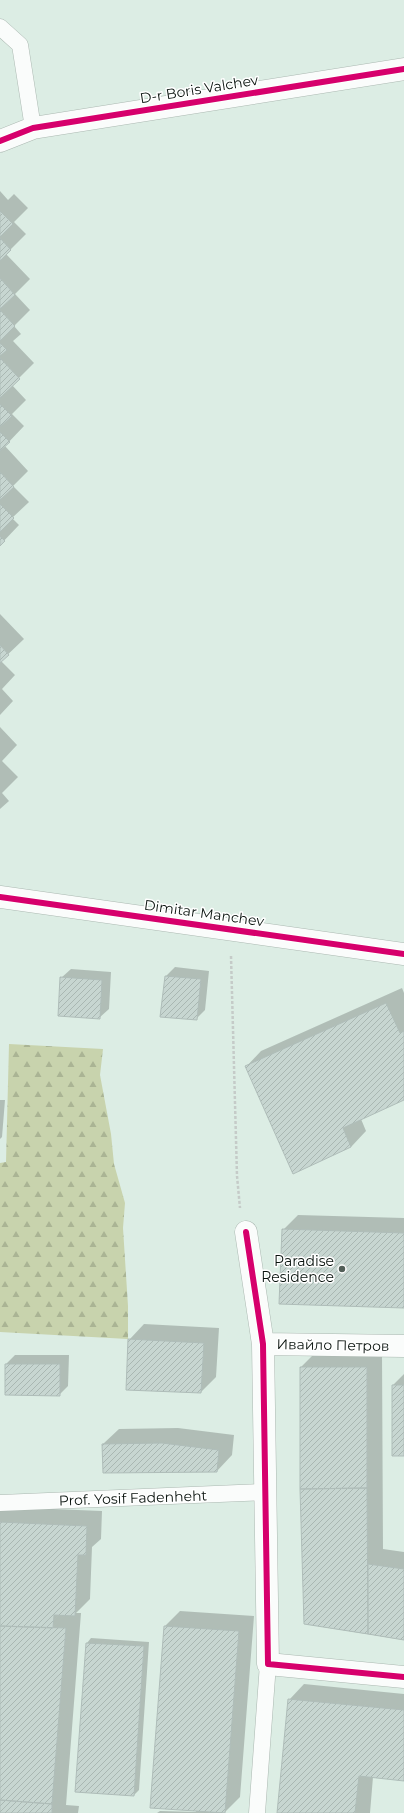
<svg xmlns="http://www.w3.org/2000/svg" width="404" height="1813" font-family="Montserrat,sans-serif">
  <defs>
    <pattern id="forest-firs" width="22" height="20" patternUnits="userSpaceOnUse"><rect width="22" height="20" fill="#c8d3ad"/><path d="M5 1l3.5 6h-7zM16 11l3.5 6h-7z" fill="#aab494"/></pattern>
    <pattern id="building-hatch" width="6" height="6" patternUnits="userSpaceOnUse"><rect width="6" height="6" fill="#c7d6d1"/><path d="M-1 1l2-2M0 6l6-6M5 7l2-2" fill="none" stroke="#a9b7b2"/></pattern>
  </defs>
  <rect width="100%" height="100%" fill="#dcede4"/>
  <path fill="url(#forest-firs)" d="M9,1044l94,5 -3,26 11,59 3,30 11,39 -2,25 5,78v33l-128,-7v-169l6,-1z"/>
  <path fill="#0003" d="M0,191l8,9 6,-6 14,14 -14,14 12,12 -20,20 24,25 -15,15 15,16 -16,16 7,8 -8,7 21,22 -22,22 14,15 -14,14 12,12 -19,20 23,25 -15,15 16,16 -17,16 7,7 -19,20z
    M0,614l24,25 -23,22 14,14 -13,14 11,12 -13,14z
    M0,727l17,18 -15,16 16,16 -16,16 7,8 -9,8z
    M175,967l34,4 -4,39 -9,9 -31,-42z
    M71,969l40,3 -2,37 -10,9 -38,-40z
    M402,988l2,5v106l-43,20 5,12 -15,16 -105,-80 15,-16z
    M0,1100h5l-3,37 -2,2z
    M298,1215l106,3v89l-121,-77z
    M144,1324l75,4 -3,49 -15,15 -72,-52z
    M316,1352h66l1,197 21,3v88l-99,-16 -4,-257z
    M15,1355h54l-1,31 -9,9 -53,-1v-30z
    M404,1374v81l-11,-70z
    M178,1428l56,7 -2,20 -15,16 -114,-27 16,-15z
    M4,1507l98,4 -1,28 -9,8 -2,52 -14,14h5l-15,192 13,1 -1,7h-78v-303z
    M180,1611l74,5 -14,181 -16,16h-67l3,-2 36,1 -31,-186z
    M91,1638l58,4 -10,148 -5,5 -58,-4 11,-148z
    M304,1684l100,10v86l-31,-3 -3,36h-92l11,-113z"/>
  <path fill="url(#building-hatch)" stroke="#afbdb9" d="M0,211l13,13 -13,13z
    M0,238l11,12 -11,11z
    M0,278l15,17 -15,14z
    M0,310l15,16 -15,15z
    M0,343l7,7 -7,6z
    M0,358l20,21 -20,19z
    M0,404l12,12 -12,11z
    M0,432l10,10 -10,9z
    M0,472l14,15 -14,13z
    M0,504l14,14 -14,14z
    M0,536l5,5 -5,5z
    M0,645l9,10 -9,8z
    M165,976l36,3 -4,41 -37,-3z
    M60,977l42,3 -2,39 -42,-3z
    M386,1003l14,30 4,-2v69l-61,28 8,19 -58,27 -48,-108z
    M282,1229l122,4v75l-125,-4z
    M128,1339l76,4 -3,50 -75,-3z
    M5,1364h55v32l-55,-1z
    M300,1367h67v121l-67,1z
    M392,1385h12v71h-12z
    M162,1443l57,7 -2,22 -114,1 -1,-29z
    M367,1488l1,146 -64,-10 -4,-135z
    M0,1522l87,4 -1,29h-8l-3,61 -21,-1 -1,13 -53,-2z
    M368,1564l36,5v71l-36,-6z
    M0,1626l66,2 -14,176 -52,-4z
    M164,1626l75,5 -14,182 -75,-5z
    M86,1643l58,3 -10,150 -59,-4z
    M288,1699l116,11v71l-45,-5 -4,37h-78z
    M0,1800l52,4v9h-52z"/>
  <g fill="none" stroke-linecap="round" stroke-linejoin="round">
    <g stroke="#abb8b1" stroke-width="17">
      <path id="service" d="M0,27l20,18 13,83
        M0,1503l265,-11
        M257,1813l11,-149"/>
    </g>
    <g stroke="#abb8b1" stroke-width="23">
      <path id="minor" d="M0,141l33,-13 371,-59
        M0,897l404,57
        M246,1232l17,112 5,320 136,13
        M263,1344l141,2"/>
    </g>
    <path stroke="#c5cbc8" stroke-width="2.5" stroke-dasharray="3 2" stroke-linecap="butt" d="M231,956l6,220 3,32"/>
    <use href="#service" stroke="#fafcfb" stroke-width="16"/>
    <use href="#minor" stroke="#fafcfb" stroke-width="22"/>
    <g stroke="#fff" stroke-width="8">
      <path id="cycleway" d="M0,141l33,-13 371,-59
        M0,897l404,57
        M246,1232l17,112 5,320 136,13"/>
    </g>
    <use href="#cycleway" stroke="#d6006c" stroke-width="6"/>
  </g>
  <circle fill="#525f58" stroke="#fff" stroke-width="1.5" cx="342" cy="1269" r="4"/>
  <g text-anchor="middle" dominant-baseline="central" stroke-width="3" stroke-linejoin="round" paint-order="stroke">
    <g font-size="14" fill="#08120d" stroke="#fff">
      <text transform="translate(199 89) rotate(-9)">D-r Boris Valchev</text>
      <text transform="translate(204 913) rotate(8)">Dimitar Manchev</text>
      <text transform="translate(333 1345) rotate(1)">Ивайло Петров</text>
      <text transform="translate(133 1498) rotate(-2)">Prof. Yosif Fadenheht</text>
    </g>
    <g font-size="14" fill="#08120d" stroke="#fff" text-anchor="end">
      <text x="334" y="1261">Paradise<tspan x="334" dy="16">Residence</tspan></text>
    </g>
  </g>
</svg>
